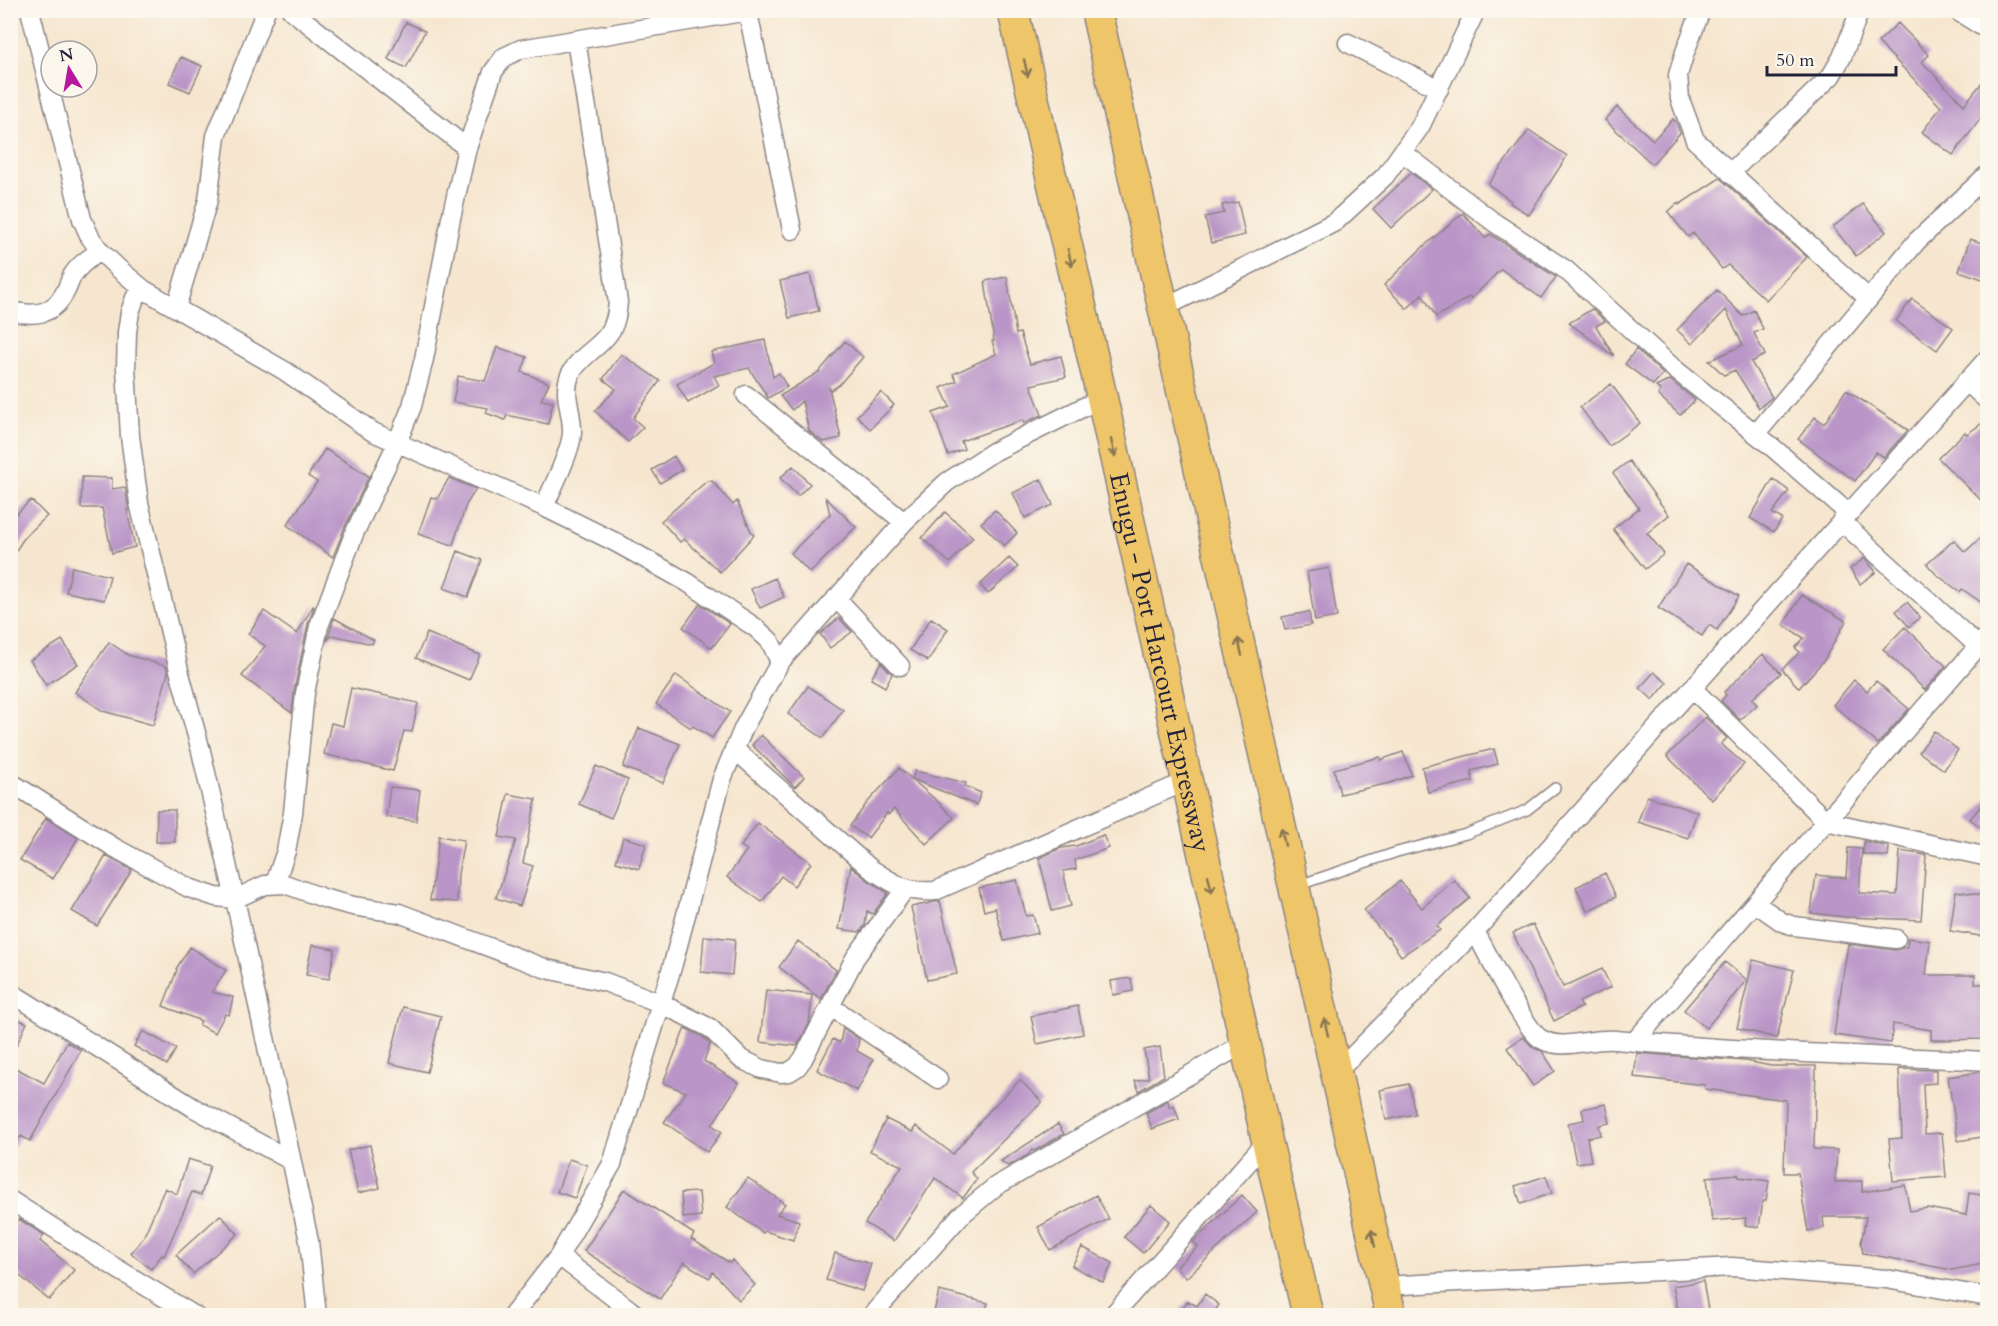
<svg xmlns="http://www.w3.org/2000/svg" width="1998" height="1326" font-family="Cardo,serif">
  <rect width="100%" height="100%" fill="#fbf7ec"/>
  <filter id="ink" filterUnits="userSpaceOnUse"><feTurbulence type="fractalNoise" baseFrequency=".0167" numOctaves="2"/><feDisplacementMap in="SourceGraphic" scale="12" xChannelSelector="R" yChannelSelector="G"/><feConvolveMatrix kernelMatrix="1 2 1 2 8 2 1 2 1" color-interpolation-filters="sRGB"/></filter>
  <filter id="wash" filterUnits="userSpaceOnUse"><feTurbulence type="fractalNoise" baseFrequency=".008" numOctaves="4" result="noise"/><feDisplacementMap in="SourceGraphic" scale="24" xChannelSelector="R" yChannelSelector="G"/><feGaussianBlur stdDeviation="1.35" result="paint"/><feColorMatrix in="noise" values="0 0 0 0 0 0 0 0 0 0 0 0 0 0 0 0 0 1.4 0 .05"/><feComposite in="paint" operator="in"/></filter>
  <g filter="url(#wash)">
    <rect width="100%" height="100%" fill="#f6e6cf"/>
    <g id="blocks">
      <path fill="#ba95c8" d="M406,22l19,9 -19,37 -18,-9z
        M1898,23l31,32 -7,7 42,43 24,-30v34l-35,46 -31,-23 19,-25 -63,-65z
        M181,57l21,9 -12,26 -21,-9z
        M1617,107l36,33 20,-21 3,3 4,11 -28,31 -47,-44z
        M1529,130l38,26 -38,59 -19,-12 1,-2 -23,-17z
        M1411,173l21,16 -41,39 -18,-19z
        M1720,178l87,79 -41,43 -38,-35 -6,4 -29,-36 -5,4 -20,-25 10,-9 1,2z
        M1238,202l7,33 -34,8 -6,-26 19,-4 -2,-8z
        M1863,204l23,28 -30,24 -23,-29z
        M1463,213l22,25 5,-4 66,43 -15,21 -40,-29 -30,30 -2,-2 -33,20 -14,-23 -15,15 -23,-24 39,-38z
        M1970,239l18,6v36l-29,-10z
        M810,274l9,37 -30,7 -9,-37z
        M1007,277l9,57 4,-1 10,31 31,-8 5,21 -35,8 11,30 -18,8 -1,-3 -62,21 3,8 -16,6 -15,-42 17,-6 -9,-19 16,-7 -4,-7 43,-20 -4,-13h2l-9,-60z
        M1717,290l26,26 11,-6 9,19 -9,4 11,22 -14,7 21,35 -13,11 -24,-38 -11,5 -15,-14 34,-16 -17,-35 -34,34 -15,-14z
        M1912,299l41,29 -16,22 -41,-29z
        M1592,309l13,12 -9,5 18,30 -45,-33z
        M765,340l8,37 6,-4 8,14 -19,11 -19,-30 -35,8 5,9 -31,18 -11,-19 37,-21 -3,-11z
        M845,341l18,16 -24,28 -8,5 -2,-2 12,50 -18,4 -14,-11 -7,-30 -10,9 -12,-14 39,-24z
        M497,347l30,10 -5,15 27,11 -8,17 12,2 -5,22 -41,-9 -2,5 -19,-7 2,-5 -35,-6 5,-26 27,5z
        M1636,349l27,25 -10,11 -28,-21z
        M621,354l39,27 -27,37 10,9 -15,15 -33,-31 21,-22 -13,-10z
        M1670,380l25,20 -15,15 -22,-20 3,-4 -5,-4z
        M1611,384l29,39 -31,23 -29,-39z
        M1846,390l62,40 -24,27 -8,-5 -21,29 -57,-42 17,-22 9,7z
        M881,392l13,13 -24,24 -13,-13z
        M1988,419v88l-50,-49 27,-26 2,2z
        M325,449l44,27 -25,53 -11,28 -46,-32 30,-43 -9,-6z
        M674,456l8,14 -22,13 -8,-13z
        M1629,461l40,54 -22,18 17,21 -19,15 -32,-40 26,-21 -26,-35z
        M793,466l17,18 -12,12 -18,-18z
        M82,477l30,1v11l13,-2 4,23h-2l8,37 -23,6 -10,-45h-21z
        M449,478l27,11 -10,16 -13,40 -35,-11 13,-37 6,2z
        M1041,479l12,26 -28,13 -12,-25z
        M1773,479l16,12 -17,22 10,6 -8,13 -24,-14z
        M707,481h5l21,24 4,-4 14,30 3,4 -34,37 -36,-33 -4,3 -19,-21z
        M826,498l30,29 -46,46 -19,-20 39,-39z
        M31,500l16,16 -23,22 -14,22v-40z
        M995,510l22,23 -13,13 -23,-23z
        M945,512l28,25 -23,26 -28,-25z
        M1988,531v76l-26,-18 -2,3 -24,-18 -9,-10 27,-24 11,12z
        M458,551l24,9 -14,37 -24,-9z
        M1009,558l9,9 -30,27 -8,-9z
        M1865,558l11,14 -16,12 -10,-15z
        M1686,564l53,32 -22,34 -8,-5 -7,11 -44,-28z
        M72,567l38,9 -6,24 -38,-8z
        M1329,568l8,49 -22,4 -8,-49z
        M775,578l9,19 -24,11 -9,-19z
        M1802,595l44,26 -22,39 -25,28 -17,-19 18,-17 -5,-4 9,-10 -21,-13z
        M1907,602l13,15 -11,10 -13,-16z
        M700,604l30,20 -18,24 -29,-21z
        M313,606l1,1 -6,17 -14,67 -2,22 -50,-37 23,-30 -17,-12 16,-23 33,23z
        M1309,612l2,13 -26,5 -3,-13z
        M334,618l40,22 -2,4 -40,-9 -5,6z
        M839,618l13,14 -22,16 -10,-14z
        M931,618l17,11 -20,32 -18,-11z
        M1905,627l41,39 -21,24 -42,-41z
        M427,633l53,22 -11,25 -53,-22z
        M62,640l16,24 -32,21 -16,-25z
        M109,642l19,13 38,11 2,7 -15,52 -50,-14 -28,-19z
        M1763,654l18,19 -29,26 5,6 -17,15 -19,-19 5,-6 -2,-3z
        M881,662l11,12 -7,13 -14,-8z
        M1654,672l13,11 -14,17 -13,-12z
        M676,675l54,37 -18,26 -19,-12 -2,2 -35,-24z
        M1854,680l13,11 9,-10 33,28 -31,35 -45,-39z
        M808,686l35,24 -20,28 -35,-24z
        M351,688l67,15 -6,29 -8,-1 -11,40 -69,-17 7,-31 12,3z
        M1705,717l22,21 -6,6 23,20 -32,36 -45,-44z
        M639,728l41,16 -17,39 -40,-16z
        M1934,731l24,19 -14,20 -25,-18z
        M761,735l43,42 -9,10 -43,-42z
        M1494,749l4,15 -27,7 2,10 -45,11 -6,-25z
        M1403,752l9,23 -22,8 -50,11 -6,-25 46,-12v3z
        M596,766l32,14 -17,38 -32,-14z
        M899,768l38,33 17,17 -28,26 -32,-35 -5,5 -2,-1 -19,25 -18,-12 17,-23z
        M915,771l51,12 -1,3 16,7 -5,12 -64,-26z
        M390,787l30,3 -4,31 -30,-4z
        M508,794l28,5 -13,64 10,3 -13,40 -24,-8 20,-58 -17,-3z
        M1647,796l50,16 -9,26 -50,-16z
        M1988,798v35l-18,-14z
        M157,810h18v32h-19z
        M46,818l32,20 -25,41 -33,-19z
        M758,823l53,40 -17,23 -13,-10 -19,26 -35,-25 20,-27 -6,-4z
        M1103,835l6,13 -34,12 1,9 -13,2 8,35 -19,5 -13,-53 22,-10 15,-2z
        M439,836l25,4 -6,34 -1,28 -27,-2z
        M623,837l23,7 -7,25 -23,-7z
        M1864,841l25,6 -1,10 -25,-3z
        M1848,848l14,1 -3,44 38,2 3,-44 26,4 -5,65 -75,-3 -35,-4 5,-38 30,3z
        M106,856l26,14 -35,56 -25,-15z
        M851,866l14,12 23,15 -15,21 -6,-3 -2,14 -5,7 -21,-3z
        M1605,873l11,24 -29,14 -11,-24z
        M1017,880l9,36 7,-1 5,18 -34,8 -9,-33 -11,3 -5,-23z
        M1454,880l16,18 -33,28 3,4 -39,26 -13,-19 -1,1 -23,-28 36,-29 22,27z
        M1956,891l32,5 -2,41 -36,-6z
        M940,901l17,73 -30,6 -16,-73z
        M1533,924l30,63 39,-18 9,18 -32,15 3,5 -28,14 -41,-88z
        M704,936l31,3 -3,36 -31,-3z
        M1908,938l22,3 -4,34h49v9h13v55l-57,1v-10l-38,-6 -2,19 -57,-8 14,-91 47,6 12,-3z
        M798,941l38,29 -15,29 -42,-32z
        M312,945l23,4 -6,30 -23,-4z
        M190,947l36,23 -14,22 21,5 -4,18 -4,-1 -10,19 -16,-8 2,-4 -38,-15 14,-36 -1,-1z
        M1753,960l41,10 -17,68 -40,-10z
        M1725,962l22,18 -41,48 -22,-18z
        M1131,978l2,13 -20,4 -2,-14z
        M766,990l46,5 -3,29 -12,22 -37,-4z
        M1078,1006l5,28 -46,10 -6,-28z
        M403,1007l38,9 -14,56 -38,-9z
        M10,1016l17,7 -17,36z
        M685,1028l18,9 7,7 -6,17 35,22 -27,42 10,7 -15,20 -43,-30 22,-30 -23,-9z
        M843,1028l16,11 -2,12 16,9 -16,31 -40,-21 16,-31 7,4z
        M143,1031l33,18 -9,16 -33,-19z
        M1523,1037l11,11 8,3 13,20 -22,15 -26,-38z
        M67,1042l14,8 -51,91 -9,-5 -11,16v-87l34,18z
        M1160,1047l4,29 -25,15 -4,-10 14,-3 -5,-28z
        M1637,1053l108,8 26,5h45l-2,83 23,1 -2,32 27,-1v11l43,-7 5,26 17,-3 39,7 3,-22 19,3v67l-36,7 -89,-17 -2,-10 5,-26h-43l1,11 -16,3 -10,-58h-14l2,-73 -81,-11v-4l-71,-8z
        M1899,1069l37,1v13l-13,1 2,50 17,-1 4,44 -53,4 -4,-42 13,-1z
        M1981,1072h5l2,9v55l-30,5 -10,-64z
        M1020,1080l22,22 -71,70 6,7 -14,19 -28,-20 -41,63 -29,-18 37,-57 -32,-15 16,-32 26,13 4,-6 37,28 36,-43z
        M1409,1084l6,30 -29,6 -6,-30z
        M1168,1100l1,7 5,-2 5,14 -27,10 -6,-16z
        M1606,1104l4,19 -11,2 2,10 -14,3 4,23 -15,2 -8,-40 16,-3 -2,-11z
        M1058,1124l6,10 -30,17 -2,-1 -4,5 -20,11 -7,-5z
        M370,1145l10,43 -22,5 -10,-43z
        M188,1159l22,7 -9,29 -9,-3 -28,64 -2,-1 -11,14 -20,-16 12,-15 22,-50 12,6z
        M569,1159l18,6 -12,33 -18,-6z
        M1738,1174l1,3 30,4 -3,20h-3l-4,26 -14,-2 1,-7 -34,3 -5,-44z
        M1546,1176l6,17 -31,11 -6,-18z
        M748,1178l37,26 -8,10 22,7 -6,19 -28,-9 -2,2 -36,-26z
        M624,1189l70,45 -3,5 39,24 2,-3 23,25 -16,15 -26,-28 -4,6 -25,-16 -24,37 -76,-48z
        M699,1192l2,24 -18,2 -2,-25z
        M1096,1195l13,24 -59,31 -12,-23z
        M1242,1195l15,17 -71,66 -10,-11 22,-20 -5,-5z
        M1151,1205l19,16 -27,32 -19,-16z
        M220,1215l18,19 -45,40 -17,-19z
        M19,1219l25,16 -4,6 34,29 -25,30 -30,-25 -9,12v-57z
        M1082,1247l31,16 -10,19 -31,-16z
        M835,1253l36,11 -9,27 -36,-11z
        M1703,1281l6,35h-30l-6,-30z
        M939,1291l49,12 -4,13h-51z
        M1205,1294l14,11 -6,8 4,3h-42l13,-15 9,5z"/>
    </g>
  </g>
  <g filter="url(#ink)">
    <use href="#blocks" fill-opacity="0" stroke="#8c8485" stroke-width="1.5"/>
    <g fill="none" stroke-linecap="round" stroke-linejoin="round">
      <g stroke="#8c8485" stroke-width="12">
        <path id="service" d="M1299,885l98,-33 69,-18 61,-24 28,-22"/>
      </g>
      <g stroke="#8c8485" stroke-width="21">
        <path id="minor" d="M30,10l52,209 8,18 10,14 19,18 24,20 142,82 88,61 171,75 71,35 72,40 69,46 14,13 10,21
          M291,10l176,138
          M1701,10l-16,42 -7,23 2,24 15,41 174,159
          M1956,10l32,20
          M748,12l44,218
          M1348,43l91,46
          M1402,152l93,71 71,47 106,97 99,79 77,67
          M1730,173l101,-97 11,-19 18,-47
          M143,289l-8,9 -5,14 -3,20 -1,36 4,68 9,67 40,167 22,81 34,148 74,342 8,75
          M176,308l32,-108 8,-64 50,-126
          M1163,308l172,-86 50,-46 35,-49 56,-117
          M10,311c23,5 42,5 54,-17 4,-6 5,-12 8,-18 7,-11 17,-18 28,-25
          M1966,381l22,20
          M746,395l158,127
          M1756,434l161,-193 71,-67
          M544,507c8,-19 27,-55 28,-74 1,-21 -11,-40 -1,-60 10,-18 28,-25 38,-40 7,-9 8,-21 9,-31l-42,-262
          M1841,521l137,125
          M836,598l64,68
          M1692,688l134,133 162,36
          M734,749l137,120c23,15 36,24 64,22l252,-110
          M10,782l105,66 74,40 27,9 19,2 30,-14 20,-1 41,15 27,7 46,7 148,56 58,13 55,21 50,25 31,31 21,10 19,4 8,-1 8,-5 6,-8 52,-101 50,-69
          M275,883l11,-32 7,-38 12,-120 14,-67 35,-92 43,-91 15,-37 12,-47 27,-141 16,-70 26,-76 11,-15 17,-8 233,-39
          M1755,903l27,19 12,4 102,13
          M1475,931c11,20 50,99 66,108 22,13 51,-2 75,1 124,12 248,15 372,21
          M10,992l184,116 96,52
          M830,1006l108,73
          M1634,1042l354,-407
          M1336,1073l139,-142 513,-573
          M10,1200l106,68 79,48
          M559,1256l79,60
          M1384,1286l348,-19 154,12 102,18
          M512,1316l47,-60 53,-92 61,-200 49,-185 22,-52 36,-65 124,-140 43,-40 46,-30 109,-54
          M871,1316l89,-100 36,-30 249,-143
          M1112,1316l155,-175"/>
      </g>
      <g stroke="#8c8485" stroke-width="33">
        <g id="trunk">
          <path id="s1" d="M1013,10l89,388 165,743 41,175"/>
          <path d="M1096,10l295,1306"/>
        </g>
      </g>
      <use href="#service" stroke="#fff" stroke-width="9"/>
      <use href="#minor" stroke="#fff" stroke-width="18"/>
      <use href="#trunk" stroke="#eec569" stroke-width="30"/>
    </g>
    <defs><path id="oneway-shaft" d="M-6 0H5M1.5-3L5.5 0L1.5 3" fill="none" stroke-width="1.6" stroke-linecap="round" stroke-linejoin="round" transform="scale(1.5)"/></defs>
    <g stroke="#887452">
      <use href="#oneway-shaft" transform="translate(1026 68) rotate(77)"/>
      <use href="#oneway-shaft" transform="translate(1070 258) rotate(77)"/>
      <use href="#oneway-shaft" transform="translate(1113 448) rotate(77)"/>
      <use href="#oneway-shaft" transform="translate(1240 647) rotate(-103)"/>
      <use href="#oneway-shaft" transform="translate(1283 837) rotate(-103)"/>
      <use href="#oneway-shaft" transform="translate(1210 884) rotate(77)"/>
      <use href="#oneway-shaft" transform="translate(1326 1027) rotate(-103)"/>
      <use href="#oneway-shaft" transform="translate(1373 1238) rotate(-103)"/>
    </g>
  </g>
  <g text-anchor="middle" dominant-baseline="central" stroke-width="5" stroke-linejoin="round" paint-order="stroke">
    <g font-size="26" fill="#22223b" stroke="#fbf7ec">
      <text stroke="none"><textPath href="#s1" startOffset="669">Enugu - Port Harcourt Expressway</textPath></text>
    </g>
  </g>
  <rect width="1998" height="1326" fill="none" stroke="#fbf7ec" stroke-width="36"/>
  <g transform="translate(69 69) rotate(349)"><circle r="28" fill="#fbf7ec" stroke="#a4a2a5" stroke-width="1.5"/>
  <path d="M0-4.5L10 22L0 15L-10 22Z" fill="#b5179e"/>
  <text y="-9" font-size="16" font-weight="bold" text-anchor="middle" fill="#22223b">N</text>
  </g>
  <path d="M1767 66v9h129v-9" fill="none" stroke="#22223b" stroke-width="3"/>
  <text x="1776" y="66" font-size="18" fill="#22223b" stroke="#fbf7ec" stroke-width="4.5" paint-order="stroke">50 m</text>
</svg>
